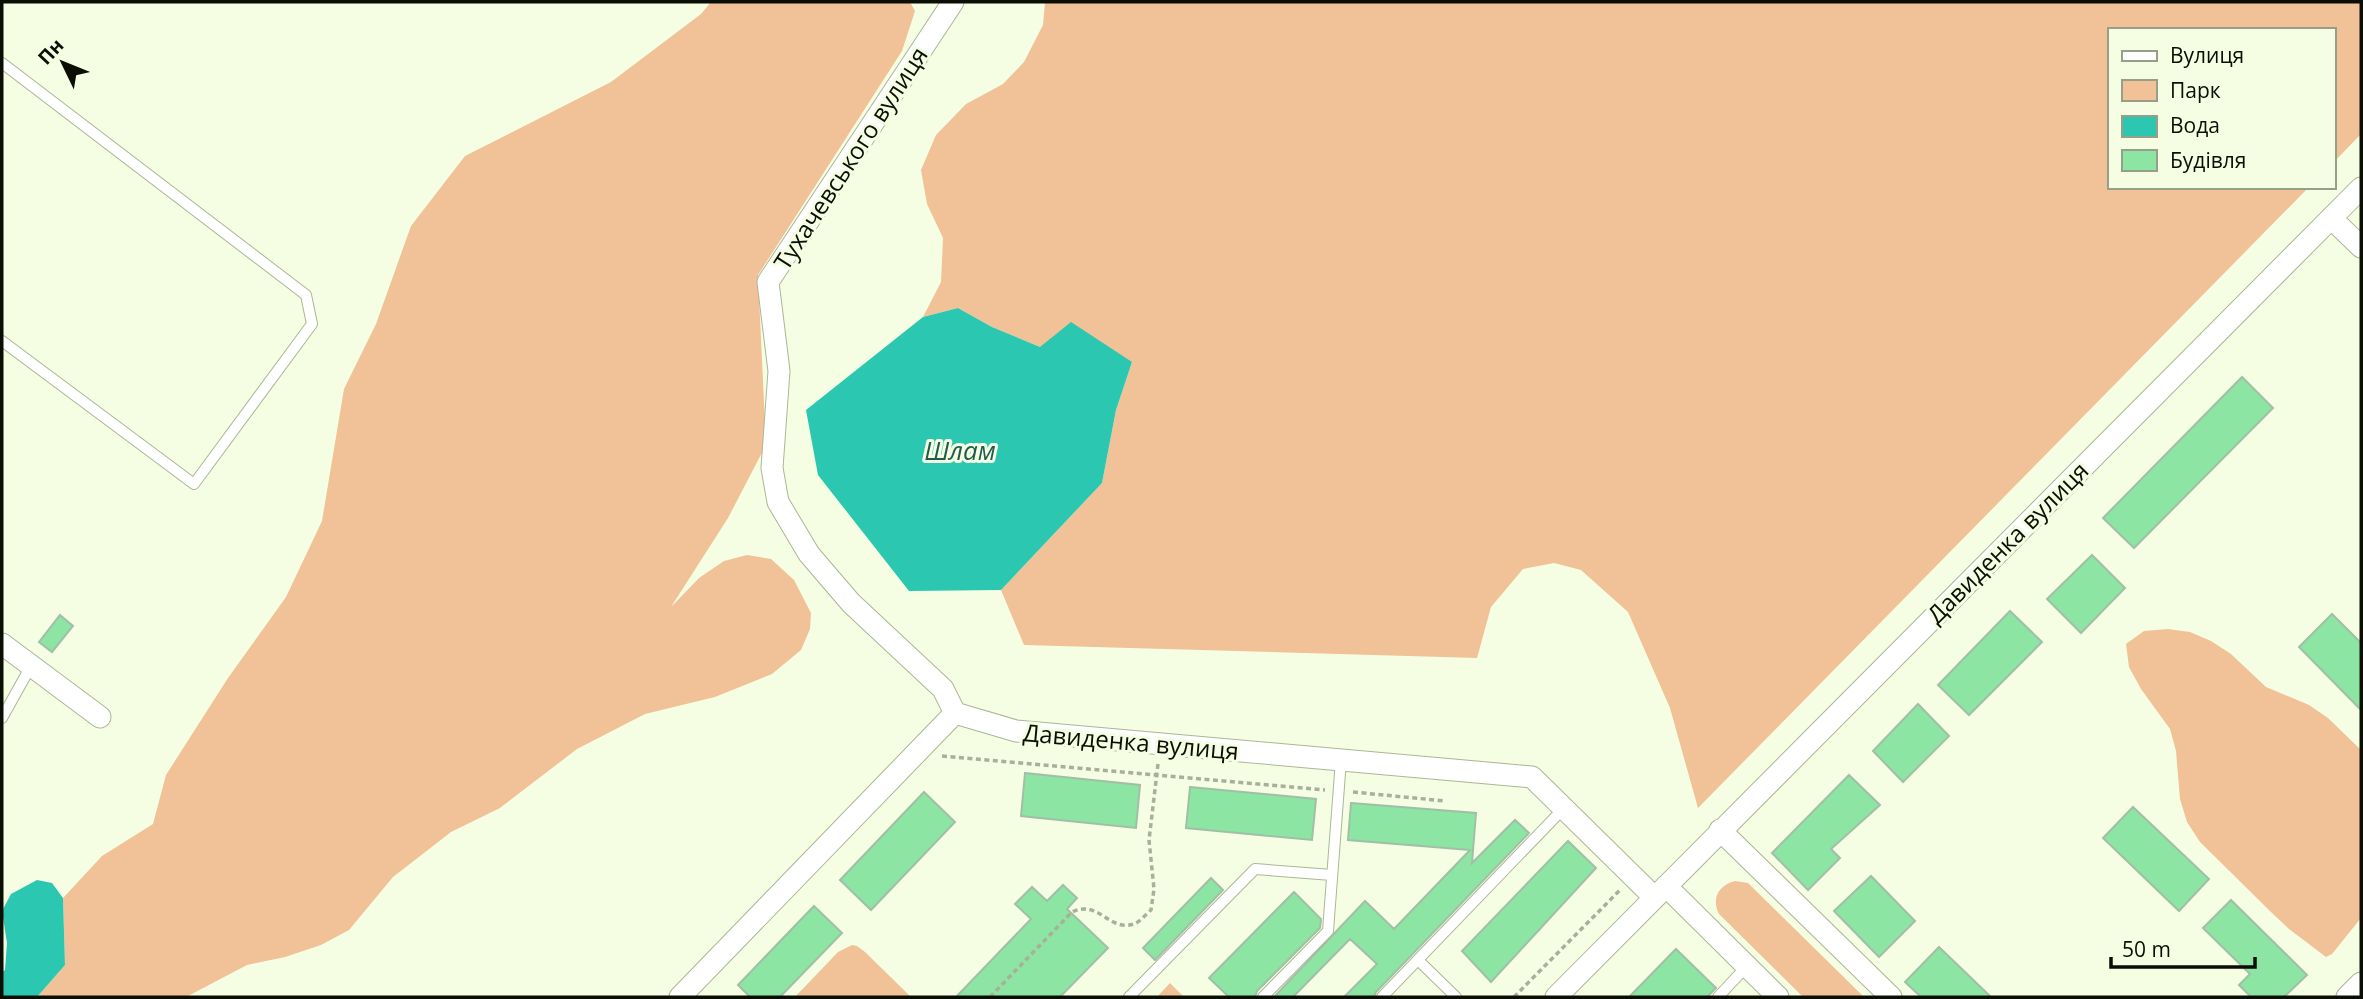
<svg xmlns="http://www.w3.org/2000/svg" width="2363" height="999" font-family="'Open Sans',sans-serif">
  <rect width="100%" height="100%" fill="#f5fee2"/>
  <path fill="#f1c197" d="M711,2h199l5,9 -13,40 -144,224 8,170 -38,73 -57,89 28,-29 25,-17 23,-6 24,4 23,21 17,33 -1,16 -9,21 -29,24 -57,23 -70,17 -68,35 -77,59 -49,24 -58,45 -44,53 -28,15 -36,12 -38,8 -61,32h-149l28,-32 -2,-67 39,-42 51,-32 13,-49 62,-97 58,-81 36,-76 22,-132 32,-65 35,-98 54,-70 146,-74 90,-68z
    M1045,2h1316v132l-28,29v-133h-224v157h200l-611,621 -28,-100 -42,-96 -47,-42 -27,-7 -31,6 -32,38 -14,51 -453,-13 -23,-55 101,-107 14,-73 16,-48 -92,-15 -48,-20 -34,-19 -35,9 18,-35 2,-44 -16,-34 -6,-34 15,-35 30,-31 37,-20 21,-22 19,-37z
    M2168,629l22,3 21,9 20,13 35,33 43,18 19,13 33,32v168l-29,36 -6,3 -37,-28 -18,-17 -71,-70 -13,-20 -7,-23 -4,-48 -6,-22 -29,-40 -12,-22 -3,-23 18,-13z
    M1735,881l13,2 116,114h-61l-84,-83c-8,-16 0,-29 16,-33z
    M852,945l5,1 8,6 46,45h-116l43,-45z
    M1170,983l14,14h-27z"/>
  <path fill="#2bc7b1" d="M958,308l34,19 48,20 31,-25 61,40 -16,48 -14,73 -101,107 -92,1 -91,-116 -12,-65 117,-93z
    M37,880l15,3 11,15 2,67 -28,32h-35v-25l3,-2 2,-27 -5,-32 9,-17z"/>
  <path fill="#8ce5a2" stroke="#a1bfa7" stroke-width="2" d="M2242,377l31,31 -139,140 -31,-30z
    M2092,555l33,33 -44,45 -34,-34z
    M2010,611l32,31 -73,73 -31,-30z
    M2332,614l29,29v67l-62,-63z
    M60,615l13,11 -21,26 -13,-10z
    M1918,704l31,32 -46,46 -30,-31z
    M1025,773l115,12 -4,43 -115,-12z
    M1849,775l31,30 -49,44 9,9 -32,32 -36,-37z
    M1190,787l126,12 -4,41 -126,-12z
    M924,792l31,30 -84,88 -31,-30z
    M1351,803l125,10 -4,50 43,-43 14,13 -153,159 -2,5h-30l33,-33 -27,-25 -57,58h-19l91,-96 29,28 76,-79 -122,-10z
    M2133,807l76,72 -30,32 -76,-73z
    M1568,841l28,27 -105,114 -29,-31z
    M1871,876l44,45 -36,36 -45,-46z
    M1211,878l12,12 -68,70 -12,-12z
    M1063,885l14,13 -10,11 41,39 -48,49h-104l75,-78 -16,-15 17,-17 15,14z
    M1294,892l27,27 -1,9 -63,63 -2,6h-26l-20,-19z
    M2231,900l76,75 -23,22h-33l-12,-12 11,-11 -47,-46z
    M814,906l28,27 -62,64h-30l-12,-12z
    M1939,947l52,50h-70l-16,-15z
    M1676,949l40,39 -9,9h-78z"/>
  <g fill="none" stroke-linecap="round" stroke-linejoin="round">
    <g stroke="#acb695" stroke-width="12">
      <path id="service" d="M2,63l304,232 6,29 -118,160 -192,-143
        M2,718l29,-52
        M1418,960l38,37
        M1129,997l126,-128 77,6
        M1263,997l65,-66 13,-171
        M1382,997l182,-189
        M1718,997l29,-31"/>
    </g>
    <g stroke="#acb695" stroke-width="23">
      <path id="minor" d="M953,2l-185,280 11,89 -7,97 6,34 31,52 42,49 92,86 12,24
        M2331,218l30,29
        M2,644l98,73
        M955,713l61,18 516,46 122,120
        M1720,830l171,167
        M1666,886l112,111
        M680,997l275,-284
        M1556,997l805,-809
        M2347,997l14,-14"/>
    </g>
    <path stroke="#a9b09a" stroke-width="3.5" stroke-dasharray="5 3.5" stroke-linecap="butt" d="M942,756l383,34
      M1353,792l92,9
      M990,997l82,-85c27,-13 36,20 62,12 6,-2 12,-10 17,-14l3,-21 -5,-49 9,-76
      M1514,997l107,-108"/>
    <use href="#service" stroke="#fff" stroke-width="10"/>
    <use href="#minor" stroke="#fff" stroke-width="21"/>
  </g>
  <g text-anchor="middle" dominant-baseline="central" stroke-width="6" stroke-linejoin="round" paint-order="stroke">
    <g font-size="24" fill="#0b0e04" stroke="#f5fee2">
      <text transform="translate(850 158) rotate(-57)">Тухачевського вулиця</text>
      <text transform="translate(2007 542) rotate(-45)">Давиденка вулиця</text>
      <text transform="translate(1131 741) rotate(5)">Давиденка вулиця</text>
    </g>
    <g font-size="26" font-style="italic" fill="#205b51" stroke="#f5fee2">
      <text x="960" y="450">Шлам</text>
    </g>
  </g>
  <rect width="2363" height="999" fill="none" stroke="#0b0e04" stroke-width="7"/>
  <rect x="2108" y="28" width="228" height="161" fill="#f5fee2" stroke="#979e89" stroke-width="2"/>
  <rect x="2122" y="51" width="35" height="10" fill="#ffffff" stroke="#979e89" stroke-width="2"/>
  <text x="2170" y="63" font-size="21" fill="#0b0e04">Вулиця</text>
  <rect x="2122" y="80" width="35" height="21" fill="#f1c197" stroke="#979e89" stroke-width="2"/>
  <text x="2170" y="98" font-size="21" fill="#0b0e04">Парк</text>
  <rect x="2122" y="116" width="35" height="21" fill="#2bc7b1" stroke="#979e89" stroke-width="2"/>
  <text x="2170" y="133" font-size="21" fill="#0b0e04">Вода</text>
  <rect x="2122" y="150" width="35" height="21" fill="#8ce5a2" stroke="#979e89" stroke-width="2"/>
  <text x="2170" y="168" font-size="21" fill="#0b0e04">Будівля</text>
  <g transform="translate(63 63) rotate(313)" stroke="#f5fee2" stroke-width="5" paint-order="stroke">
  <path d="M0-5L12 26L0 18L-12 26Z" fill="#0b0e04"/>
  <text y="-10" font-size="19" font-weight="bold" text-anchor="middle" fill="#0b0e04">Пн</text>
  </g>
  <path d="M2111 957v10h144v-10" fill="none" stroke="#0b0e04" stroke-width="3.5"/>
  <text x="2122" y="957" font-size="21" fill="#0b0e04" stroke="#f5fee2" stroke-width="5" paint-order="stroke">50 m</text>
</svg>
